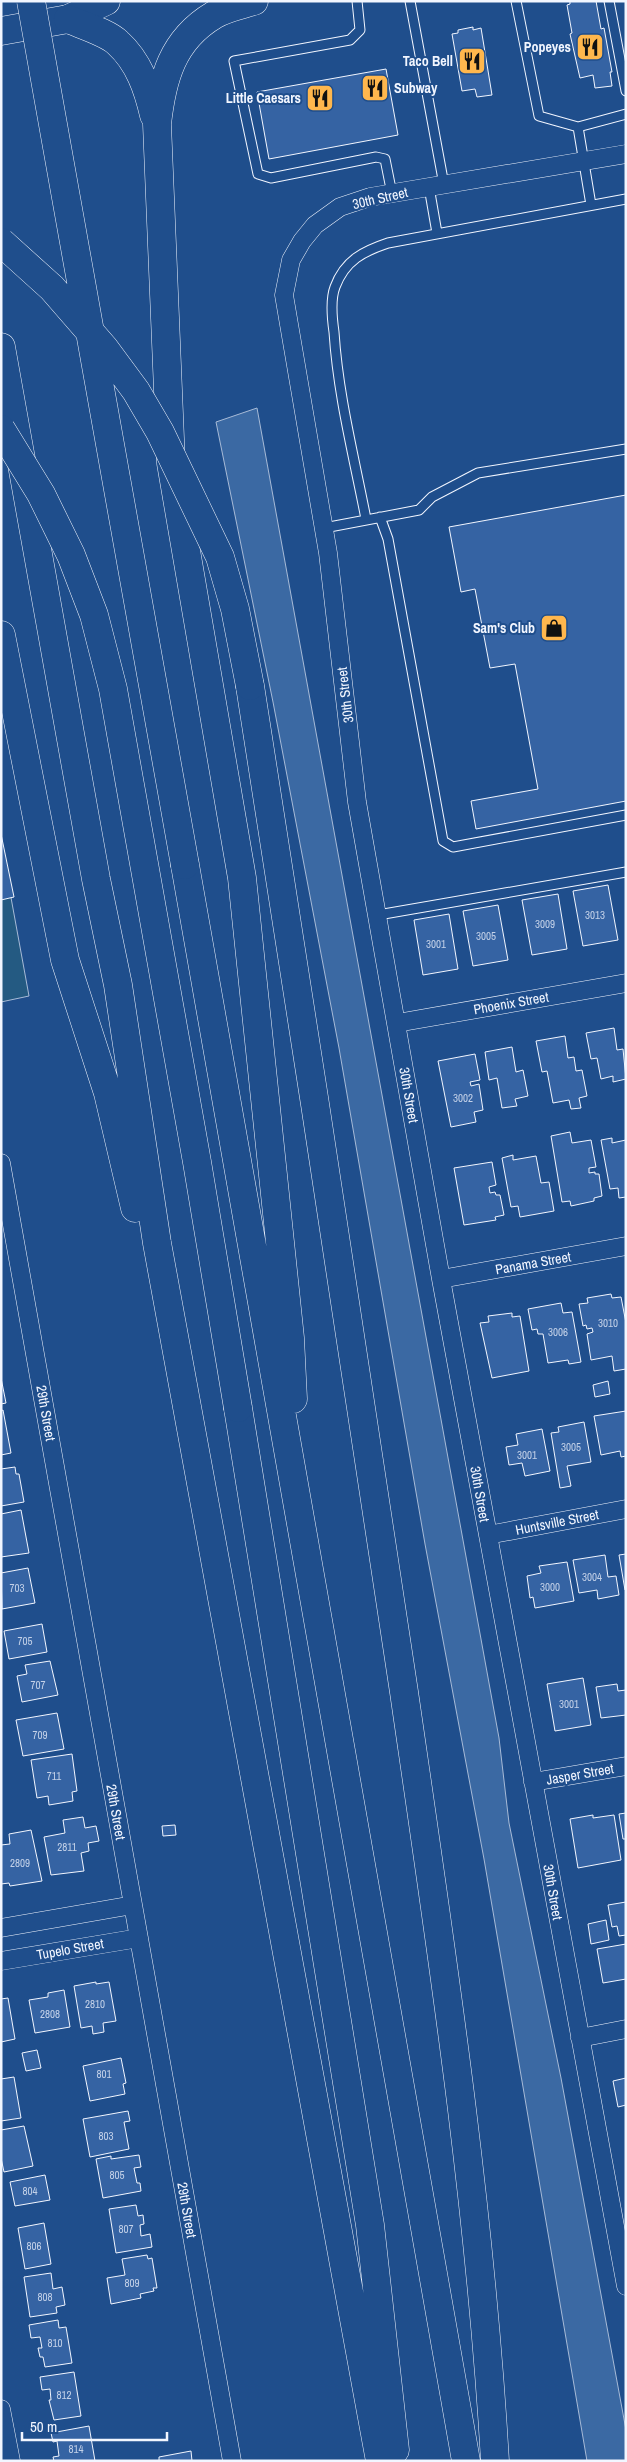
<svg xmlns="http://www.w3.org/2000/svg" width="627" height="2462" font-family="'Archivo Narrow',sans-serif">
  <rect width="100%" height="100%" fill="#1f4e8c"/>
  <path fill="#245a82" stroke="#a8bbd7" d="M1,843l28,153 -28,6z"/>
  <path fill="#3b69a3" stroke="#a8bbd7" d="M257,408l242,1330 10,85 52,255 65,352v31h-39l-103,-602 -59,-315 -86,-496 -66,-346 -57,-280z"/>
  <path fill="#3563a3" stroke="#f2f6ff" d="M570,1h26l5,28 3,-1 8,44h-2l2,14 -17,2 -2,-13 -13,3 -10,-44 2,-1 -5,-28 3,-1z
    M473,27v3l8,-2 11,67 -15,2 -2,-8 -13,2 -10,-57 6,-1v-3z
    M386,69l12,66 -129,24 -12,-67z
    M626,495v306l-150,28 -5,-28 67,-12 -23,-125 -25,4 -15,-79 -14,3 -12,-65z
    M1,834l13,63 -13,3z
    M608,885l10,55 -35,6 -10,-55z
    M558,894l9,55 -35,6 -10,-55z
    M498,905l10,55 -35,6 -10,-55z
    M449,914l9,55 -35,6 -9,-55z
    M614,1028l3,22 6,-1 3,30 -13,3v-6l-12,3 -4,-21 -6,1 -5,-26z
    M565,1036l3,22 6,-1 2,14 6,-1 5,26 -8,2 2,10 -10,1 -2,-9 -16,3 -6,-32 -5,1 -6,-31z
    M512,1047l4,25 7,-2 5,26 -13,3 2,7 -15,2 -5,-30 -8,2 -4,-28z
    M475,1054l5,26 -10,2 1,4 8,-2 4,26 -9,2 2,10 -25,5 -13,-66z
    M570,1132l2,11 19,-3 5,27 -7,1v5l6,-1v2h4l3,22 -8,2v3l-23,5 -1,-5 -8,1 -11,-66z
    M612,1138v5l14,-3v57l-7,1 -1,-10 -8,1 -9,-49z
    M513,1155v5l23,-4 5,27 8,-1 5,29 -34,6 -2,-11 -7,1 -9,-49z
    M492,1162l4,23 -7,2 1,6 5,-1 1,3h4l4,20 -9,2 1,3 -32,5 -10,-57z
    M611,1294l1,4 9,-1 5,26v46l-12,2 -2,-15 -21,4 -4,-26 6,-2 -1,-4 -5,1 -1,-4 -3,1 -4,-22 9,-1 -1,-5z
    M561,1303l2,10 9,-1 9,50 -12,2 -1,-4 -20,3 -5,-29h-5l-1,-5 -5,1 -4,-21z
    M512,1313v4l8,-1 9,55 -37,7 -12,-55 9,-1 -1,-6z
    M1,1378l5,25 -5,1z
    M608,1381l2,13 -15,3 -2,-12z
    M3,1410l8,43 -10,2v-44z
    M626,1411v45l-5,1 -1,-6 -19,4 -7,-39z
    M584,1422l7,40 -24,4 4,20 -11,2 -9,-55 8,-1 -1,-5z
    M542,1429l8,42 -25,5 -3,-13 -13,2 -3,-18 12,-2 -2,-11z
    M15,1467l1,7h3l5,28 -23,4v-37z
    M21,1510l8,43 -28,4v-43z
    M626,1554v36h-1l-6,-35z
    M605,1555l3,22 8,-1 3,19 -21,4 -1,-9 -18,3 -6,-33z
    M567,1562l7,39 -39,7 -2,-11 -3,1 -3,-22 14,-3 -2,-7z
    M28,1568l7,35 -33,6 -1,-36z
    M42,1624l5,28 -38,7 -5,-28z
    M50,1661l8,34 -36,7 -5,-26 10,-2 -2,-9z
    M583,1678l8,47 -36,6 -8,-47z
    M617,1684l1,7 8,-1v25l-25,3 -5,-31z
    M57,1713l7,36 -41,7 -7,-36z
    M72,1754l5,37 -5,1 1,9 -24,4 -1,-9 -11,2 -6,-38z
    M626,1813v26h-3l-4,-25z
    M593,1815v3l21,-3 7,45 -43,8 -8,-49z
    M83,1817l2,11 11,-2 3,15 -11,2 1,8 -8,2 3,18 -33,4 -7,-38 21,-4 -2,-13z
    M175,1825l1,10 -13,1 -1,-10z
    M31,1830l11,51 -32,5 -1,-3 -8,1v-39l9,-1 -1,-10z
    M626,1902v33l-7,1 -2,-10 -5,1 -4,-22z
    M606,1920l3,20 -18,4 -3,-20z
    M626,1944v35l-23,4 -6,-34z
    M96,1982v2l13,-2 7,39 -13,2 1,9 -11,2 -1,-8 -11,2 -7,-42z
    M64,1990l6,37 -35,6 -6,-33 19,-3v-4z
    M8,1998l7,41 -14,3v-43z
    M37,2050l4,18 -15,3 -4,-18z
    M121,2058l5,25 -3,1 2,10 -35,7 -7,-35z
    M14,2077l7,41 -20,3v-42z
    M626,2078v27l-8,2 -5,-26z
    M128,2111l2,10 -6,1 5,27 -39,8 -7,-38z
    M24,2126l9,40 -29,6 -3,-14v-28z
    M139,2155l2,12 -7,1 3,15h3l1,8 -38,7 -7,-39 15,-3v3z
    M45,2175l5,25 -35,6 -5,-24z
    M136,2205l2,11 5,-1 1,9 -4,1 1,11 9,-2 2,13 -36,6 -7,-44z
    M44,2223l7,41 -26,5 -7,-41z
    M147,2255l1,4 4,-1 5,30h-4l1,3 -14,3 1,4 -30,6 -4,-26 18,-3 -3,-16z
    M51,2273l2,16 9,-2 3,18 -9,2 1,6 -27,4 -6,-40z
    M58,2320l1,8 7,-1 6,36 -27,4 -2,-10h-3l-2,-9h4l-2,-11 -9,1 -2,-13z
    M74,2372l7,44 -27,4 -5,-20h2l-1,-11 -8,1 -2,-13z
    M89,2426l6,35h-41l-1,-4 6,-1 -2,-15 -4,1 -2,-9z
    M191,2451l1,10h-33v-4z"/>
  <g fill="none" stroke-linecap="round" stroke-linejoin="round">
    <g stroke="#f2f6ff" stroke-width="11">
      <path id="lane" d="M357,1l3,29 -10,10 -116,21 24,113 13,4 105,-21 9,2 7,35
        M410,1l34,184
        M516,1l23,115 39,11 13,78
        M609,1l17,90
        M578,127l48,-13
        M429,187l8,46
        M380,517l8,22 55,302 10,6 173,-32
        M366,519c-12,-62 -28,-124 -32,-187 -2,-14 -4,-32 1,-45 10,-27 29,-36 53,-44l238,-44
        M324,528l95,-18 13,-13 46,-24 148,-24
        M378,915l248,-43"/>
    </g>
    <g stroke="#f2f6ff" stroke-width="19">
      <path id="street" d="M626,154l-256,43 -30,10 -25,18 -13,16 -11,19 -7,35 44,258 29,249 84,477 185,1007
        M397,1023l229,-40
        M1,1163l231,1298
        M441,1279l185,-33
        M488,1535l138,-26
        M533,1782l93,-16
        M1,1928l132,-23
        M1,1961l138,-23
        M580,2038l46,-9
        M1,2409l10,52"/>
    </g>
    <g stroke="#f2f6ff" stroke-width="29">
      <path id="primary" d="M1,31l67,-12 38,-18"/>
    </g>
    <g stroke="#f2f6ff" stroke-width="29">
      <path id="highway" d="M254,1c-13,4 -29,7 -40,14 -42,25 -52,64 -57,109l14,339 71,415 48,460 3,61
        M68,19c14,6 40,14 50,24 21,19 30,46 36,72
        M1,347l95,532 22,106 39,258 223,1218
        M1,635l64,325 43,133 27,115
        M250,686c52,335 105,671 154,1006 37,256 76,511 91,769
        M185,865l281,1596
        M238,1408l132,817 25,225"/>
    </g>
    <use href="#lane" stroke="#1f4e8c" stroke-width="9"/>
    <use href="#street" stroke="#1f4e8c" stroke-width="18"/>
    <use href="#primary" stroke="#1f4e8c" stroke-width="28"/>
    <use href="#highway" stroke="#1f4e8c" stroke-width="28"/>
    <g stroke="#f2f6ff" stroke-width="29" stroke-linecap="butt">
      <path id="highway-bridge" d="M31,1l154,864
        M1,242l51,46 53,61 31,42 24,41 60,125 15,52 15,77
        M1,429l40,65 30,61 23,60 19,74 84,473 41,246"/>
    </g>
    <use href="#highway-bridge" stroke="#1f4e8c" stroke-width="28"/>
  </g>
  <defs>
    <g id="restaurant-square" transform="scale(1.4375)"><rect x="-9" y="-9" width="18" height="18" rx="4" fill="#ffb74d" stroke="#1f4e8c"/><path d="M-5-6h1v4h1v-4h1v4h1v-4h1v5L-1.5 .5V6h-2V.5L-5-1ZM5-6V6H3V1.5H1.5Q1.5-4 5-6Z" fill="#111"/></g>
    <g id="shop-square" transform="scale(1.4375)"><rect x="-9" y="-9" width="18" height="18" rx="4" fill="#ffb74d" stroke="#1f4e8c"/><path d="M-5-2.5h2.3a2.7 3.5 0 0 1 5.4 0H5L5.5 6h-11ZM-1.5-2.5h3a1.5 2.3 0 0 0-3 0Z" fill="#111"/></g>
  </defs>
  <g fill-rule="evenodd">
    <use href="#restaurant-square" x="590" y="47"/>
    <use href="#restaurant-square" x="472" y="61"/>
    <use href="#restaurant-square" x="375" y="88"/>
    <use href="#restaurant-square" x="320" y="98"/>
    <use href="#shop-square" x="554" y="628"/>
  </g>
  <g text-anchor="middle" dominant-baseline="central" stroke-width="4" stroke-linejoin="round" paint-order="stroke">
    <g font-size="11" fill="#c3d1e8">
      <text x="595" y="915">3013</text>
      <text x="545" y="924">3009</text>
      <text x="486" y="936">3005</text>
      <text x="436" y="944">3001</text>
      <text x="463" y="1098">3002</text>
      <text x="608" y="1323">3010</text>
      <text x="558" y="1332">3006</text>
      <text x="571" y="1447">3005</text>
      <text x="527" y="1455">3001</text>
      <text x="592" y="1577">3004</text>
      <text x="550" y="1587">3000</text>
      <text x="17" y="1588">703</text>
      <text x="25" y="1641">705</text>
      <text x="38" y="1685">707</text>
      <text x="569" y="1704">3001</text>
      <text x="40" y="1735">709</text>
      <text x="54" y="1776">711</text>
      <text x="67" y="1847">2811</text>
      <text x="20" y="1863">2809</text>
      <text x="95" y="2004">2810</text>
      <text x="50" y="2014">2808</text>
      <text x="104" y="2074">801</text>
      <text x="106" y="2136">803</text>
      <text x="117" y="2175">805</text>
      <text x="30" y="2191">804</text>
      <text x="126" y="2229">807</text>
      <text x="34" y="2246">806</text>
      <text x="132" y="2283">809</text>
      <text x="45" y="2297">808</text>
      <text x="55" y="2343">810</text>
      <text x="64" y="2395">812</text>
      <text x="76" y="2449">814</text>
    </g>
    <g font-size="14" font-weight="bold" fill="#f2f6ff" stroke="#1f4e8c" text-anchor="end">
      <text x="571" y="47">Popeyes</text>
      <text x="453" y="61">Taco Bell</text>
      <text x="394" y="88" text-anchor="start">Subway</text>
      <text x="301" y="98">Little Caesars</text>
      <text x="535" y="628">Sam's Club</text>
    </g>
    <g font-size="14" fill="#f2f6ff" stroke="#1f4e8c">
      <text transform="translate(380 198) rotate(-13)">30th Street</text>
      <text transform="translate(345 695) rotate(-97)">30th Street</text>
      <text transform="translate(511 1003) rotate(-10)">Phoenix Street</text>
      <text transform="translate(409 1095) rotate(80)">30th Street</text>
      <text transform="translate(533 1263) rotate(-10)">Panama Street</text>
      <text transform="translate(46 1413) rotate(80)">29th Street</text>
      <text transform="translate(480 1494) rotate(80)">30th Street</text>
      <text transform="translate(557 1522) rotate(-11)">Huntsville Street</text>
      <text transform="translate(580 1774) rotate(-10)">Jasper Street</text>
      <text transform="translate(116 1812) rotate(80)">29th Street</text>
      <text transform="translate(553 1892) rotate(80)">30th Street</text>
      <text transform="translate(70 1949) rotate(-10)">Tupelo Street</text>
      <text transform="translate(187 2210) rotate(80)">29th Street</text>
    </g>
  </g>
  <rect width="627" height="2462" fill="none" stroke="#f2f6ff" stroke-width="5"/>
  <path d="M22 2432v8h145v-8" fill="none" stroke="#f2f6ff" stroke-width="2.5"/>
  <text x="30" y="2432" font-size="15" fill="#f2f6ff" stroke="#1f4e8c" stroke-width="4" paint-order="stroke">50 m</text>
</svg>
